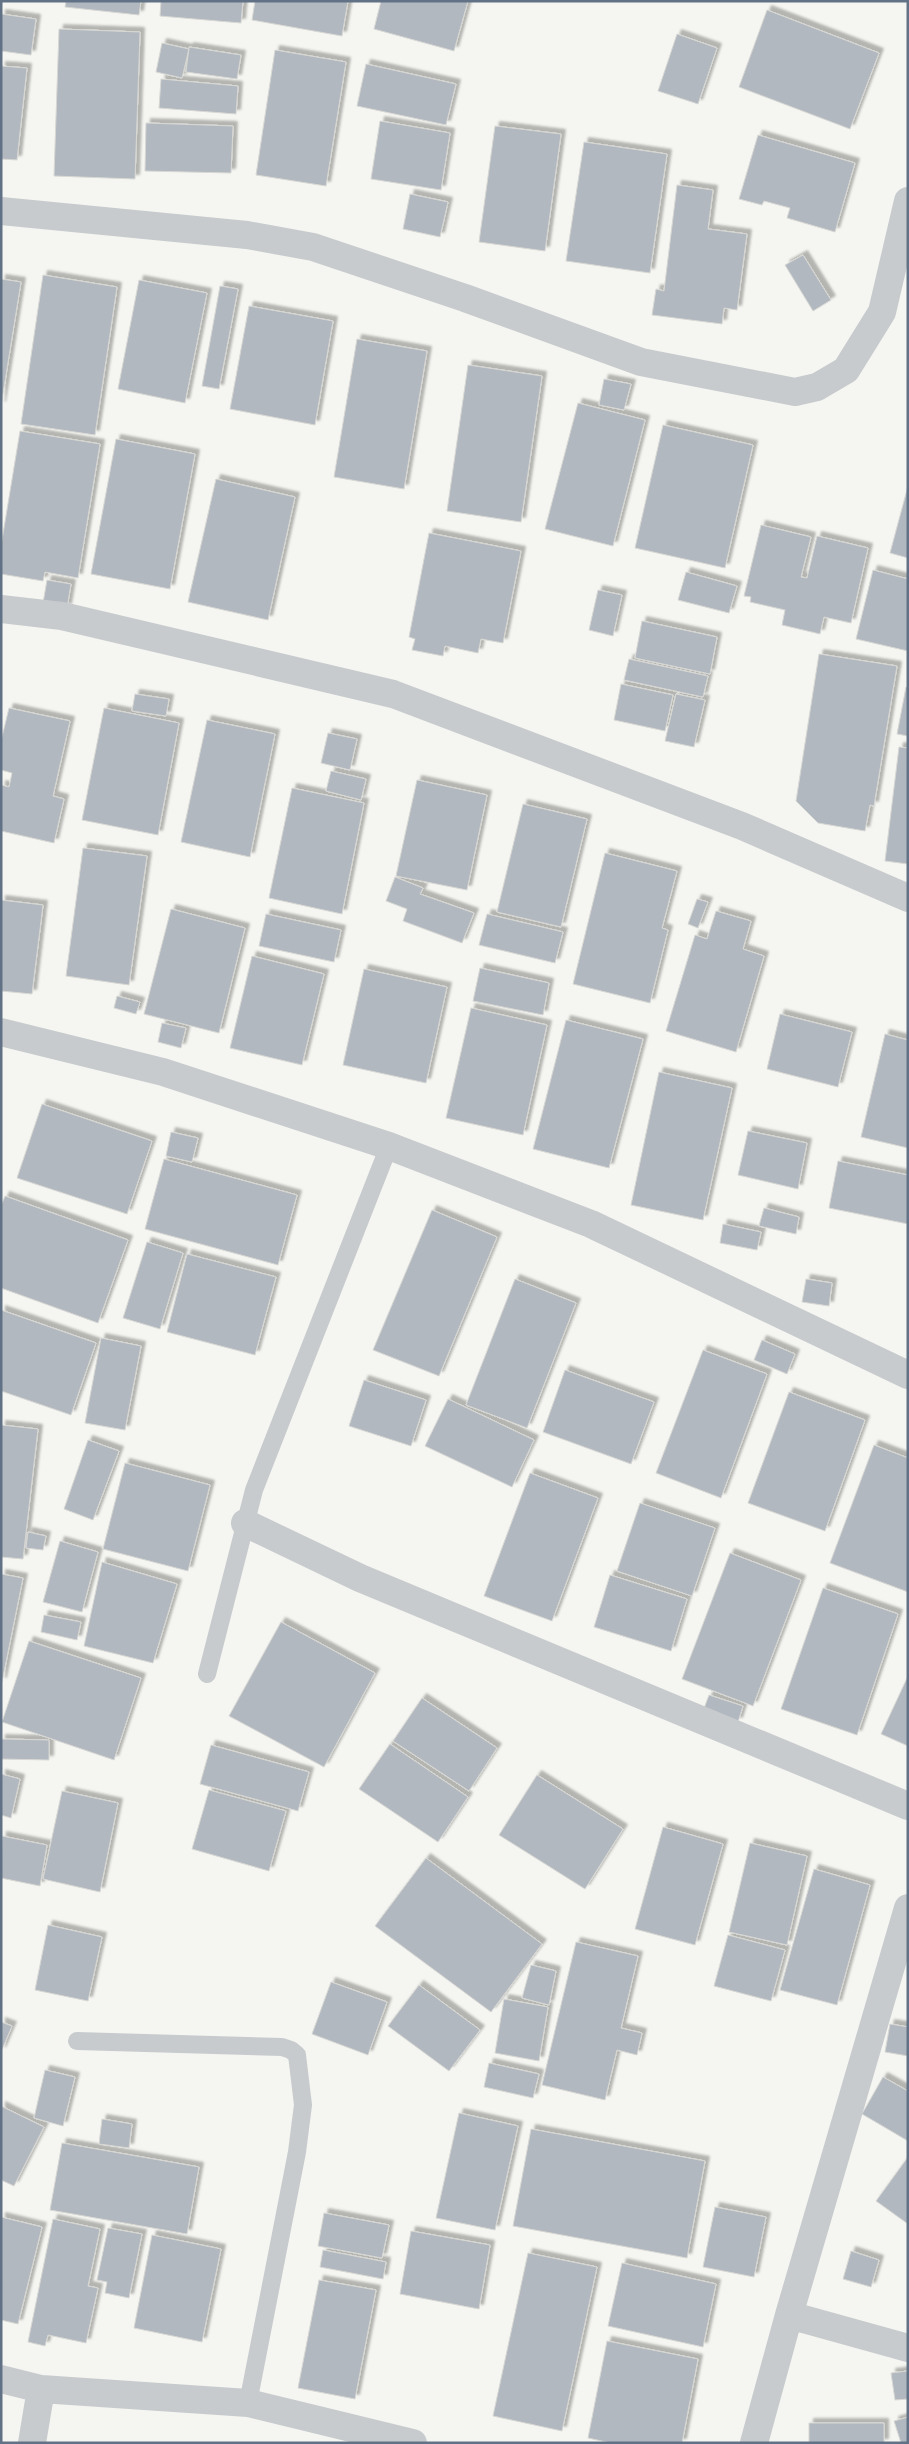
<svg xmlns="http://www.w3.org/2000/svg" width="909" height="2444" font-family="Signika,sans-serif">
  <defs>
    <filter id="shadow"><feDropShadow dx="4.5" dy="-4.5" stdDeviation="1" flood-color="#0004"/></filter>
  </defs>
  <rect width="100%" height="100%" fill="#f5f6f1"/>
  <path fill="#b2b8bf" stroke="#d7d7d4" filter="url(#shadow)" d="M66,1h75l-2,14 -74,-8z
    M161,1h82l-2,22 -81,-7z
    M255,1h93l-6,35 -90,-16z
    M381,1h87l-14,50 -80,-22z
    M767,10l112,43 -29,76 -111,-42z
    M1,14l35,5 -5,36 -30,-4z
    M59,29l81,3 -5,147 -81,-3z
    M677,34l40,14 -19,56 -40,-13z
    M162,43l27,6 -7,29 -26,-6z
    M189,47l52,8 -4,24 -51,-7z
    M275,50l71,12 -20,124 -70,-11z
    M366,64l90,20 -10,41 -89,-19z
    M1,66l26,2 -10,92 -16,-1z
    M161,79l77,7 -2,28 -77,-6z
    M380,121l70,12 -9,57 -70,-11z
    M146,123l87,3 -2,47 -86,-2z
    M495,126l66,8 -16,117 -66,-9z
    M758,135l97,28 -20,69 -48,-14 3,-10 -26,-7 -2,4 -23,-6z
    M584,142l83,12 -17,119 -84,-12z
    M677,185l36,5 -5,39 39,5 -10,76 -13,-2 -2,16 -70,-9 4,-26 8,2z
    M410,194l38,8 -8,35 -37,-8z
    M803,255l28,45 -18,11 -28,-46z
    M43,275l74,12 -22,148 -74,-11z
    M1,279l20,3 -20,124z
    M139,280l68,13 -22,110 -67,-14z
    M220,286l18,3 -19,100 -17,-3z
    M249,306l84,15 -18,104 -85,-16z
    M357,339l70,12 -23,138 -70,-12z
    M468,365l74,11 -21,146 -74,-11z
    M604,379l27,5 -7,26 -25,-5z
    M578,403l67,17 -32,126 -68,-17z
    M663,425l90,20 -28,123 -90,-20z
    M20,431l80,13 -22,134 -33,-6 -2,9 -42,-7v-28z
    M116,439l79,15 -25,135 -79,-15z
    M216,479l79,18 -27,123 -80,-18z
    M908,486v72l-18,-5z
    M761,525l50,12 -10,40 6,1 10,-42 51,12 -17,75 -27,-6 -4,17 -38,-9 3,-15 -35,-8 1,-5 -7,-1z
    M429,533l92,18 -18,92 -22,-4 -3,14 -33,-7 -2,10 -31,-6 3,-11 -6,-2z
    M873,570l35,9v72l-52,-12z
    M686,572l51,14 -8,27 -51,-13z
    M47,580l24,4 -4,24 -24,-5z
    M598,590l24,5 -9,41 -24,-6z
    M642,621l75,16 -7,37 -75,-16z
    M819,654l78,12 -23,140 -4,-1 -5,26 -47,-8 -22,-22z
    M629,659l79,17 -5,21 -79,-17z
    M621,684l52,11 -8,36 -51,-11z
    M906,687h2v49l-11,-2z
    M135,694l34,5 -3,17 -34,-5z
    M676,694l29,6 -11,47 -29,-6z
    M9,708l61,13 -17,75 11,3 -10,44 -53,-12v-46l8,2 3,-14 -11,-3v-29z
    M104,708l75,15 -21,112 -76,-15z
    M207,720l68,14 -25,123 -69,-15z
    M328,733l29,6 -7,31 -29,-7z
    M899,747l9,1v116l-23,-3z
    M331,771l35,8 -5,21 -35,-9z
    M417,780l70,15 -20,95 -71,-14z
    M292,788l72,15 -22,111 -73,-16z
    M523,804l64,15 -26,108 -64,-15z
    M83,848l64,8 -18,129 -63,-9z
    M605,853l72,18 -15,57 6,2 -18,73 -77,-19z
    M395,877l28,11 -3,6 54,19 -12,30 -59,-22 4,-12 -21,-8z
    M697,899l11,3 -10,26 -10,-4z
    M1,900l42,5 -11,89 -31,-3z
    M171,909l74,19 -26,105 -75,-19z
    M716,911l35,10 -8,28 21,7 -28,96 -70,-21 29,-96 12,4z
    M266,914l75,16 -7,32 -75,-16z
    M487,914l76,18 -8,31 -76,-18z
    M252,956l72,18 -22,91 -72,-17z
    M480,968l69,15 -6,32 -70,-14z
    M364,969l83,18 -21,96 -83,-18z
    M117,996l23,6 -4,12 -22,-6z
    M471,1008l76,17 -24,110 -77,-17z
    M780,1014l72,18 -14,55 -71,-18z
    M566,1020l77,19 -34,129 -76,-19z
    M162,1023l24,5 -5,20 -23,-6z
    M885,1034l23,6v108l-47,-11z
    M659,1072l73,16 -29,132 -72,-15z
    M42,1104l110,37 -25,73 -110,-36z
    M748,1131l59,12 -9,46 -60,-14z
    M171,1132l27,6 -6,24 -26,-6z
    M164,1159l133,36 -19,70 -133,-36z
    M838,1161l70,14v49l-79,-16z
    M5,1196l123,44 -30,83 -97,-35v-82z
    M764,1208l35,9 -3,17 -37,-8z
    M432,1210l65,27 -58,139 -66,-26z
    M723,1224l38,8 -4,18 -37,-7z
    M147,1242l36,11 -23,76 -37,-11z
    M187,1254l89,23 -21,78 -88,-23z
    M515,1279l61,24 -49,125 -61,-23z
    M806,1279l26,4 -3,23 -27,-4z
    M1,1310l95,33 -25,72 -70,-24z
    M101,1338l40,8 -16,84 -40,-7z
    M762,1340l33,14 -8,20 -33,-14z
    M703,1350l64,24 -46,124 -65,-25z
    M565,1370l89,32 -23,62 -88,-32z
    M364,1380l62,20 -15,46 -62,-20z
    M789,1392l76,28 -40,111 -77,-28z
    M448,1399l86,41 -22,47 -87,-41z
    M1,1425l37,4 -15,130 -22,-2z
    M88,1440l31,11 -26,69 -29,-11z
    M874,1445l34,13v134l-78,-29z
    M125,1463l85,22 -22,86 -85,-22z
    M530,1473l68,25 -46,123 -68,-25z
    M640,1503l75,25 -23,68 -75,-25z
    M28,1532l18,4 -3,14 -17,-2z
    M60,1541l38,11 -16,60 -39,-10z
    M730,1553l71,27 -48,126 -71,-27z
    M102,1562l75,22 -24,79 -69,-17z
    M1,1574l22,4 -21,104h-1z
    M610,1575l77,24 -16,52 -77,-24z
    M823,1588l75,26 -41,121 -76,-26z
    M44,1615l37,7 -4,18 -36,-8z
    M281,1622l94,51 -51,94 -95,-51z
    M29,1641l112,37 -27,82 -112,-38z
    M908,1676v70l-27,-12z
    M709,1695l34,11 -5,16 -35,-11z
    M422,1698l75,50 -28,43 -76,-50z
    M1,1739l48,1v20l-48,-1z
    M390,1744l78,53 -30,45 -79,-53z
    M211,1745l98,27 -11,39 -98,-27z
    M1,1774l19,5 -9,39 -10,-3z
    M537,1775l86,54 -38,60 -86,-54z
    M209,1790l77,21 -17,60 -77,-22z
    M62,1791l56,12 -18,89 -57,-13z
    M663,1827l60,17 -28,101 -60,-16z
    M2,1836l45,9 -7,41 -39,-8z
    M750,1843l57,13 -20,89 -58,-13z
    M426,1858l116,86 -51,68 -116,-86z
    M814,1869l56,16 -33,120 -57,-15z
    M48,1925l54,12 -14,64 -53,-11z
    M728,1935l57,15 -14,51 -57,-15z
    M576,1942l62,14 -17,72 21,5 -5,22 -20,-5 -12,50 -63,-15z
    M531,1965l25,6 -7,34 -27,-7z
    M331,1982l56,20 -19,53 -56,-21z
    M419,1985l61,45 -31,41 -61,-45z
    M504,1999l44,8 -9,54 -44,-8z
    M1,2022l11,4 -11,26z
    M890,2024l18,3v29l-23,-4z
    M489,2063l50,11 -6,24 -49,-11z
    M45,2070l30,7 -12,49 -29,-8z
    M883,2077l25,14v50l-46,-27z
    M1,2106l43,21 -30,59 -13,-6z
    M459,2113l59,13 -23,104 -59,-12z
    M102,2119l30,5 -3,24 -30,-4z
    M531,2129l174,32 -18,97 -174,-32z
    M62,2143l137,24 -12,67 -137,-24z
    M908,2157v67l-32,-23z
    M715,2207l51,10 -12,60 -51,-10z
    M324,2213l65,12 -7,33 -64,-12z
    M1,2217l41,10 -24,97 -17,-4z
    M53,2219l47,10 -12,57 10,2 -12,55 -38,-8 -3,11 -17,-4z
    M108,2228l34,6 -13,64 -24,-5 2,-11 -10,-2z
    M411,2231l79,14 -11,64 -79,-15z
    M152,2235l69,14 -19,93 -68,-14z
    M323,2250l63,12 -3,17 -63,-12z
    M851,2251l28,9 -8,27 -28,-8z
    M528,2253l69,14 -35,164 -69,-15z
    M622,2263l94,21 -13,63 -95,-21z
    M319,2280l57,10 -21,109 -57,-11z
    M607,2341l91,18 -16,84h-71l-23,-5z
    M908,2371v28l-13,1 -4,-27z
    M908,2417v26h-7l-7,-22z
    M809,2423h75v20h-75z"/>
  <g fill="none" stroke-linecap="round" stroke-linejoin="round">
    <path stroke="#c8cbce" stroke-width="18" d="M207,1674l47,-184 135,-344
      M77,2041l205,6 9,3 6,5 6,50 -6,47 -49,251"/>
    <path stroke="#c8cbce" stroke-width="28" d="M1,211l246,24 66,12 152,51 176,64 154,30 22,-5 29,-17 36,-58 26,-111
      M1,609l61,7 331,78 349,132 166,72
      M1,1032l162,40 226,74 202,78 317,151
      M245,1523l115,55 548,228
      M789,2315l119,33
      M1,2379l40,10 207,14 165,40
      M32,2443l9,-54
      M754,2443l35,-128 119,-407"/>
  </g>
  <rect width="909" height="2444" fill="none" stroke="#627286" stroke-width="5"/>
</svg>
